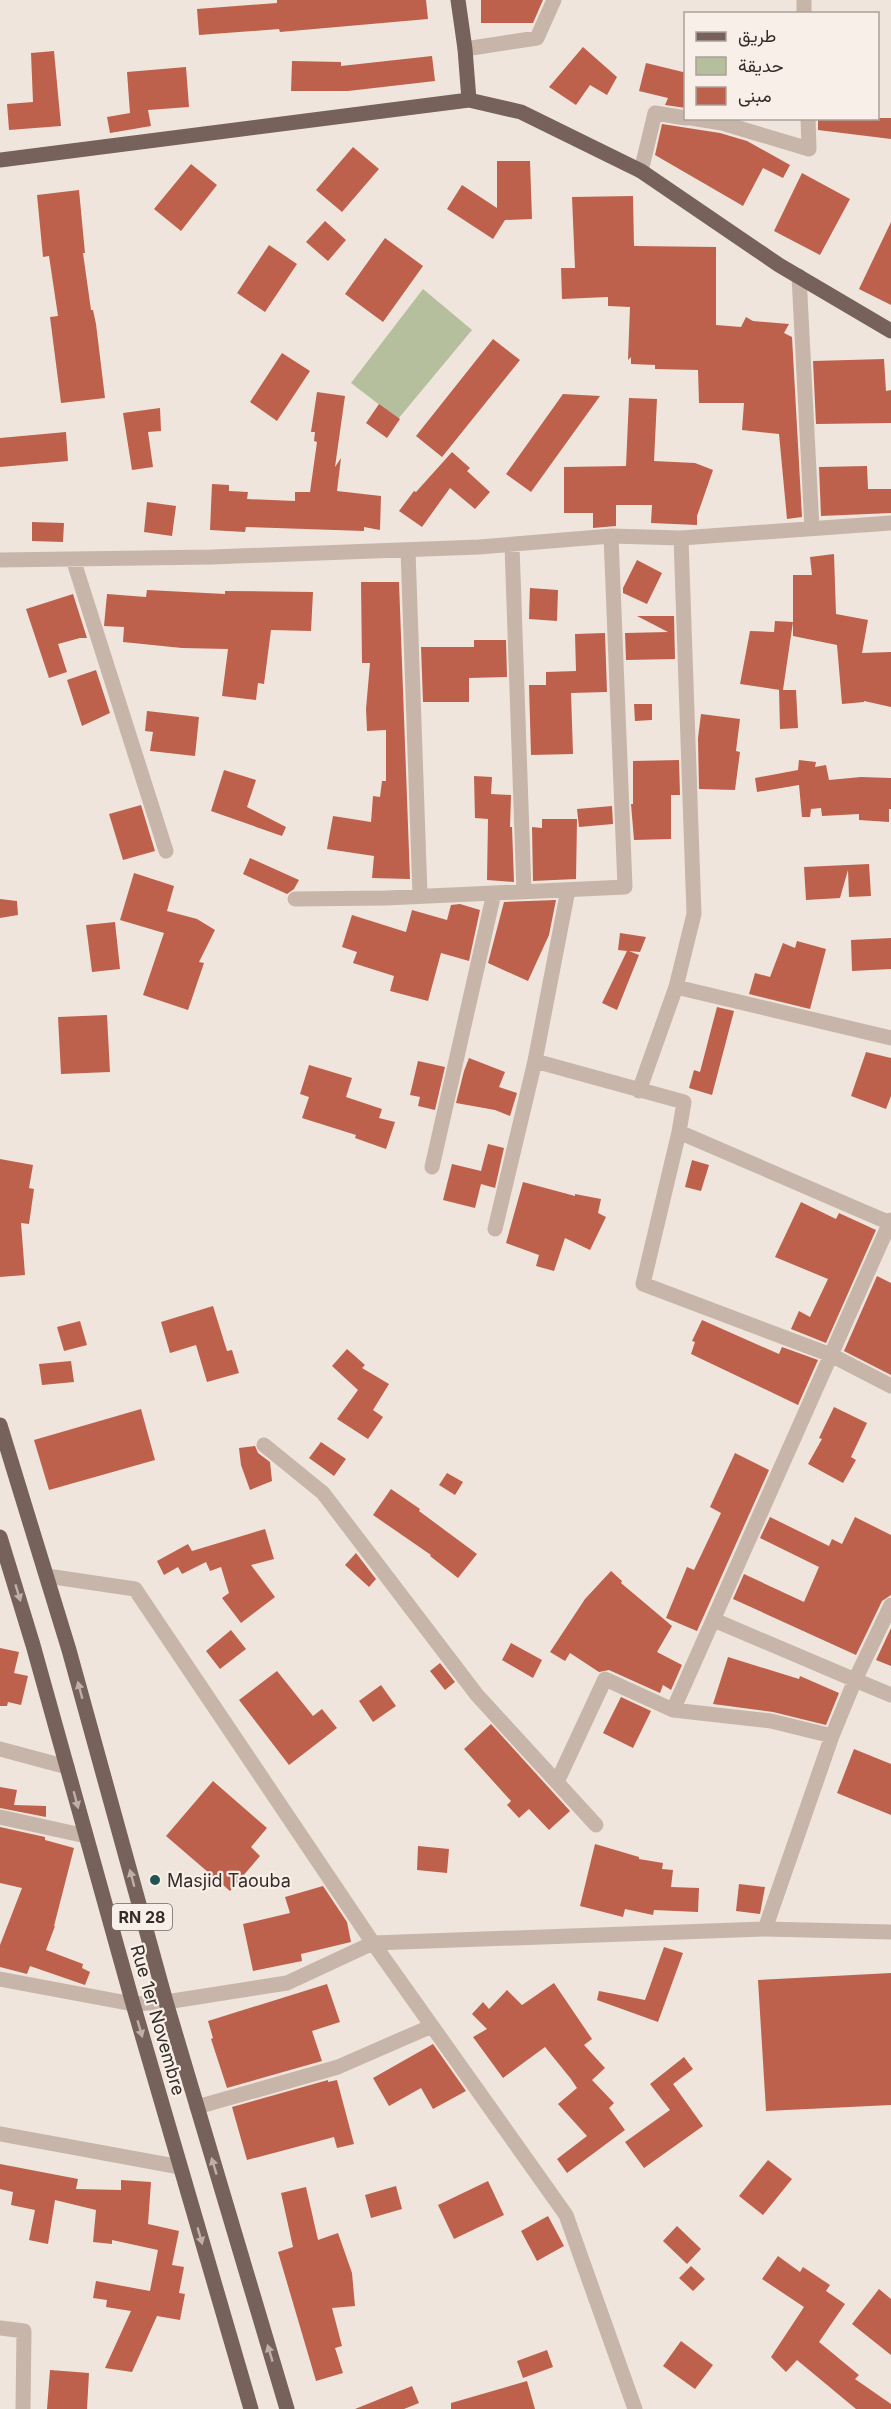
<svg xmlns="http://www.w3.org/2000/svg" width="891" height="2409" font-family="Inter,Vazirmatn,sans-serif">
  <rect width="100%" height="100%" fill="#f0e5dc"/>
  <path fill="#b5be9d" d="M423,289l49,41 -74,89 -47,-36z"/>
  <path fill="#bd614d" d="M277,0h149l2,19 -148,13 -1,-3 -80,6 -2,-26 80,-6z
    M481,0h62l-10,23h-52z
    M583,47l34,30 -10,18 -17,-10 -14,20 -27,-18z
    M54,51l7,75 -52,4 -2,-26 26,-2 -2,-49z
    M432,56l3,25 -87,10h-57l1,-30 49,1v4z
    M646,63l37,9 3,-4v40l-21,-3 3,-7 -29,-7z
    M186,67l3,40 -41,3 3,16 -41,7 -3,-16 23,-4 -3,-41z
    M818,118h73v21l-73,-9z
    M662,124l58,9 27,8 43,24 -7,13 -20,-10 -20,38 -88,-51z
    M353,147l26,22 -37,43 -26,-22z
    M497,161h33l2,58 -27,1 -12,19 -46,-30 15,-24 35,23z
    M191,164l26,21 -36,46 -27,-22z
    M802,173l48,26 -30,56 -46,-24z
    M79,190l6,63h-2l8,57h2l3,14 9,74 -44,5 -11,-86 8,-1 -9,-60 -6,1 -6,-62z
    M633,196l1,50 82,1v78l25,2 5,-10 7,4 36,3 -5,9 8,4 10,180 -15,2 -8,-85 -37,-4 2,-27h-45l-1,-33 -43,-1v-4l-24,-1v-7l-3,3 2,-53 -22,-1v-9l-46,2 -1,-31h14l-3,-71z
    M325,221l21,19 -18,21 -22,-19z
    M891,222v83l-32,-16z
    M385,238l38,28 -40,56 -38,-28z
    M269,245l28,19 -32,48 -28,-19z
    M493,339l27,21 -78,97 -26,-21z
    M282,353l28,18 -33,50 -27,-19z
    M884,359l2,32 5,-1v33l-75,1 -3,-63z
    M317,392l28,4 -10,71 6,-9 -4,33 44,5 -1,34 -16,-3v4l-118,-4 -1,5 -35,-2 2,-46 17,1v6l19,1 -1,7 48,2v-9h15l7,-50 -3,-1 1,-9h-4z
    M563,394l37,2 -69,96 -25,-18z
    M629,398l28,1 -3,62 41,2 18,7 -16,46v9l-46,-2 1,-18h-36v21l-23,2v-15h-29v-46l62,-1z
    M379,404l21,15 -13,19 -21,-15z
    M160,408l1,23 -13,1 5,35 -21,3 -9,-57z
    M66,432l2,29 -68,6v-29z
    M452,452l18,16 -3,3 23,21 -15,17 -25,-21 -28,39 -23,-16 15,-20 2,1z
    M867,466l1,23h23v24l-70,3 -2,-49z
    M147,502l29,4 -4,30 -28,-4z
    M32,522l32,1 -1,19 -31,-1z
    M834,554l2,60 32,6 -6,33 29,-1v55l-27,-6v1l-22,2 -5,-59 -44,-9v-61h19l-2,-18z
    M637,560l25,13 -15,31 -24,-11v-5z
    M361,582h38l11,297 -38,-1 2,-22 -47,-7 6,-33 38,6 2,-26 7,1 2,-16h4v-51l-19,1 -1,-22 4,-46h-8z
    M530,588l28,2 -1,31 -28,-2z
    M147,590l78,4v-3l88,1 -2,39 -40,-1 -7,54 -6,-1 -2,17 -34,-4 6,-47 -46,-1 -59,-6 1,-15 -20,-1 3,-32 39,3z
    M73,594l14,44h-7l-22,6 9,28 -18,6 -23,-69z
    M637,616h37l1,43 -49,1 -1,-27 43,-1z
    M775,621l18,1 -10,68h13l2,38 -18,1 -1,-39h1l-40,-6 10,-53 24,1z
    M605,633l2,59 -36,1 2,61 -42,1 -2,-70h17v-13l30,-1 -1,-37z
    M474,640h32l1,37 -38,1v24h-46l-2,-55h53z
    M96,670l14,43 -28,13 -15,-46z
    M634,704h18v16l-17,1z
    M147,711l52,6 -4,39 -45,-5 3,-19 -8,-1z
    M701,714l39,5 -4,32 4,1 -5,38 -36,-1 -1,-51z
    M679,760l1,35h-9v44l-37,1 -3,-36h2v-43z
    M799,760l17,2 -1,5 11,-2 3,15 32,-3 30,1v31h-2v13l-30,-2v-6l-37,2 -1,-8 -10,1 -1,8h-8l-3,-32 -42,7 -2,-14 43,-8z
    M224,770l32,10 -9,27 39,20 -4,9 -71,-25z
    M474,776l18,1 -1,17 20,1 -1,32h2l2,55 -27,-2 1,-61 -13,-1z
    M141,805l14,46 -32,9 -14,-46z
    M612,806l1,18 -34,3 -2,-18z
    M542,819h35l-1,60 -43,2 -1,-54 10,1z
    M250,858l49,22 -5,9 -7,5 -44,-20z
    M869,864l2,32 -22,1 -1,-27 -8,28 -34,2 -2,-33z
    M134,873l40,13 -7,25 30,8 18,11 -16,32 5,1 -16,47 -45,-15 21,-62 -44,-13z
    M0,899l17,2 1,14 -18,3z
    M556,900l-7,35 -21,46 -40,-18 16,-61z
    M460,904l20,6 -11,51 -28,-8 -13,48 -38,-10 4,-15 -41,-13 4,-11 -15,-5 10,-32 54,17 6,-22 35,10 4,-15z
    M115,922l5,47 -28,3 -6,-47z
    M620,933l26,4 -6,15 -11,-1 10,4 -22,55 -15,-7 25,-52 -9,-1z
    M891,938v31l-39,2 -1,-31z
    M797,941l29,8 -16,60 -61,-15 6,-21 15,4 13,-34 12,5z
    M717,1007l17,4 -22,84 -23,-7 5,-18 6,2z
    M107,1015l3,57 -49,2 -3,-57z
    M866,1052l25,6v38l-5,13 -35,-13z
    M469,1058l36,14 -6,15 18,6 -7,23 -15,-6 -39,-7 8,-32z
    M418,1061l27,6 -10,43 -17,-4 2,-9 -10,-2z
    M309,1065l43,13 -6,19 36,12 -3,9 16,4 -9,27 -31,-11 1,-3 -54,-17 7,-21 -9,-3z
    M488,1144l16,4 -9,40 -14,-4 -6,24 -32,-8 9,-36 29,7z
    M0,1159l33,6 -4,23 5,1 -5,35 -8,-1 4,52 -25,2z
    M692,1160l17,5 -8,26 -16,-4z
    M523,1182l52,14v-2l26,5 -3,14 8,4 -16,33 -25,-12 -11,33 -18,-5 3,-11 -33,-12z
    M801,1202l35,17 3,-6 37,17 -50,113 -35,-14 8,-18 11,6 18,-38 -53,-22z
    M877,1276l14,7v92l-47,-24z
    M213,1306l14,45 5,-1 7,23 -32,9 -11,-37 -26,8 -9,-31z
    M702,1320l77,34 3,-7 36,13 -20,45 -107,-51 4,-12 -3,-1z
    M80,1321l7,24 -23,6 -7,-24z
    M347,1349l18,16 -3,3 27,16 -16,26 10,7 -15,22 -31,-20 21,-29 -26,-24z
    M71,1361l3,21 -32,3 -3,-21z
    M834,1407l33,16 -16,34 5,3 -13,23 -35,-19 14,-25 -3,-1z
    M141,1409l14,51 -106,30 -15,-50z
    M321,1442l25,17 -12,17 -25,-18z
    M255,1446l3,7 12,9 2,19 -22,9 -9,-25 -2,-17z
    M735,1453l34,17 -72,161 -31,-13 21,-51 7,3 27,-57 -11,-6z
    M447,1473l16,9 -8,13 -16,-10z
    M391,1489l29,20 -1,2 58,43 -19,24 -28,-22 1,-1 -58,-40z
    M770,1517l59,29 3,-7 10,5 13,-27 36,18v60l-9,6 -26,54 -123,-56 11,-25 60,28 15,-35 -59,-29z
    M265,1529l9,30 -23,6 24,32 -34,26 -19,-25 7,-5 -8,-26 -11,4 -4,-9 -24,12 -4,-7 -14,8 -7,-14 31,-17 4,7z
    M356,1553l20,26 -7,8 -24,-22z
    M611,1571l11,10 -1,2 51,43 -15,26 25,13 -11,25 -8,-5 -3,8 -51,-23 -10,2 -29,-19 -5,8 -15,-9 35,-53z
    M891,1628v38l-15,-6z
    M231,1630l15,19 -26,20 -14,-18z
    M511,1643l31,17 -9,18 -31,-18z
    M0,1648l19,4 -5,21 14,3 -7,29 -13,-3 -1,4h-7z
    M728,1657l71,22 1,-3 39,17 -13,32 -53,-13 -60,-8z
    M440,1663l15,19 -10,8 -15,-19z
    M277,1671l36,45 9,-7 15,19 -48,37 -50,-65z
    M381,1685l15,21 -23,16 -14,-21z
    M621,1697l30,14 -18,37 -30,-15z
    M491,1724l79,87 -21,19 -20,-21 -10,9 -12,-13 4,-4 -47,-52z
    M854,1749l37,15v51l-54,-22z
    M213,1781l54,47 -16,19 9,9 -30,35 -64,-55z
    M0,1787l17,3 -3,15 32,1v11l-46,-9z
    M0,1827l45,10v3l29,8 -20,78h1l-9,24 37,14 -1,4 8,4 -5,13 -55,-19 -3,8 -27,-7v-22l22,-57 -22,-5z
    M595,1844l44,13v2l24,4 -1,6 11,1 -2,17 28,1 -1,24 -44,-2 -1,5 -28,-6 -2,8 -43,-11z
    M418,1846l31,3 -2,24 -30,-3z
    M739,1884l26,3 -5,27 -24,-3z
    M323,1886l24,36 4,20 -50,12 1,7 -49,10 -10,-47 47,-11 -5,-16z
    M664,1947l19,6 -25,69 -61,-22 2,-9 46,9z
    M891,1973v132l-125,6 -8,-131z
    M554,1983l38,56 -8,6 21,23 -13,12 22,23 -5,5 16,22 -58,43 -10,-14 30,-23 -29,-32 19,-16 -6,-9 -26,-32 -42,31 -30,-41 14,-8 -15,-15 11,-12 6,7 18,-19 15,15z
    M327,1984l13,38 -28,9 10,30 -95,27 -16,-49 2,-1 -5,-17z
    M433,2044l33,47 -33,18 -12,-21 -32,18 -16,-28z
    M684,2057l9,12 -20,15 30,42 -59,42 -19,-26 45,-32 -20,-26z
    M328,2080v2l9,-2 17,64 -17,4 -3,-11 -87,23 -15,-53z
    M768,2160l24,19 -29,36 -24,-19z
    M0,2164l78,15 -2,10 45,1v-10l30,2 -3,42 31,7 -7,34 12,2 -5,26 6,1 -5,26 -23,-4 -25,56 -27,-4 26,-57 -25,-4 1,-7 -14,-2 3,-17 54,10 8,-41 -46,-10v4l-19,-2 3,-32 -41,-10 -7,44 -19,-4 6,-30 -24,-5 2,-13 -13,-3z
    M488,2181l16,34 -50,24 -16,-34z
    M396,2186l6,23 -31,9 -6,-23z
    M306,2187l12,53 20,-7 14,40 3,33 -23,2 10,38 -7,2 8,25 -27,8 -38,-129 15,-5 -12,-54z
    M548,2216l16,30 -27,15 -16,-30z
    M677,2226l24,23 -14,15 -24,-23z
    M778,2256l22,16 3,-5 27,18 -4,6 19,13 -26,38 40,33 -4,4 36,25v5h-35l-59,-49 -11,12 -15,-15 33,-50 -42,-28z
    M691,2266l14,13 -12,12 -14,-13z
    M879,2289l12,10v56l-39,-31z
    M681,2341l32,24 -18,24 -32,-23z
    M547,2350l6,17 -30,11 -6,-17z
    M50,2370l39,3 -2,36h-40z
    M527,2381l8,28h-84v-6z
    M412,2386l7,17 -15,6h-49z"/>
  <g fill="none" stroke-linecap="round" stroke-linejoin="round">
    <path stroke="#c7b5a9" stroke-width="15" d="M804,0v14
      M465,49l72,-11 17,-38
      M691,118l31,5 87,26 -1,-31
      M641,171l14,-58 31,5
      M799,276l13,253
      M512,545l12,347
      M408,550l12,345
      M73,559l93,292
      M0,560l212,-3 267,-10 132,-11 70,2 210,-15
      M568,890l-33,171 149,41 -5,30 -36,152 188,71 60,31
      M295,899l91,-1 239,-11 -14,-351
      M676,987l215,51
      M639,1091l37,-104 18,-73 -13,-376
      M679,1132l211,91
      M432,1167l62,-274
      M495,1229l40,-168
      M264,1445l59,48 154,202 119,130
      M47,1576l88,13 238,354 193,272 69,194
      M891,1605l-36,75 36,15
      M714,1620l141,60 -23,56 -61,-15 -98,-11 218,-490
      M0,1749l67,18
      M557,1782l48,-103 68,31
      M0,1817l86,19
      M765,1929l67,-193
      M0,1979l133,25 33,-2 121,-19 86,-40 392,-14 126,3
      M197,2107l141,-40 94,-41
      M0,2134l180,33
      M0,2328l24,3 -1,78"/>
    <path stroke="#76625a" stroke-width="15" d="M458,0l7,49 4,51
      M0,160l469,-60 52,12 120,59 138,94 112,66
      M0,1425l69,225 97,352 121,407
      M0,1537l33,108 100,359 118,405"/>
  </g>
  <defs><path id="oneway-solid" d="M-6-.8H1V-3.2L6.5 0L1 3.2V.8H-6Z" transform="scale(1.5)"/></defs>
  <g fill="#beb0a8">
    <use href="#oneway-solid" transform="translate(18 1593) rotate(73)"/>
    <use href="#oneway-solid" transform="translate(80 1690) rotate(-105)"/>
    <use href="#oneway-solid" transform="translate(76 1800) rotate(75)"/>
    <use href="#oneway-solid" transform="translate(132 1878) rotate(-105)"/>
    <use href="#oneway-solid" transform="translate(140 2029) rotate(74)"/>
    <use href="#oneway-solid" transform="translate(214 2166) rotate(-107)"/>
    <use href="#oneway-solid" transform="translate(200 2236) rotate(74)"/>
    <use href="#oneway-solid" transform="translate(270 2353) rotate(-107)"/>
  </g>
  <circle fill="#215353" stroke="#f8efe8" stroke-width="2" cx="155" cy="1880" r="6"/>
  <g text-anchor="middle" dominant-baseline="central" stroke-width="4.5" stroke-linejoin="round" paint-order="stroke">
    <rect fill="#f8efe8" stroke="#706662" stroke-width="1.5" x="112" y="1904" width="60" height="26" rx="4.5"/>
    <g font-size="16" font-weight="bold" fill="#352b28">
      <text x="142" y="1917">RN 28</text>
    </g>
    <g font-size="18" fill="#352b28" stroke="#f8efe8" text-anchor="start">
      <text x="167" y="1880">Masjid Taouba</text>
    </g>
    <g font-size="18" fill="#352b28" stroke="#f8efe8">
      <text transform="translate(158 2020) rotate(74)">Rue 1er Novembre</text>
    </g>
  </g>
  <rect x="684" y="12" width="195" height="108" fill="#f8efe8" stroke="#aaa19b" stroke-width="1.5"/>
  <rect x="696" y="32" width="30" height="9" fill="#76625a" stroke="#aaa19b" stroke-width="1.5"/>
  <text x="738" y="42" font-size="18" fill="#352b28">طريق</text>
  <rect x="696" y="57" width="30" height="18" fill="#b5be9d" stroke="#aaa19b" stroke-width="1.5"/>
  <text x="738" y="72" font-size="18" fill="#352b28">حديقة</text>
  <rect x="696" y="87" width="30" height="18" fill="#bd614d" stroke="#aaa19b" stroke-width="1.5"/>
  <text x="738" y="102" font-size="18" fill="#352b28">مبنى</text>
</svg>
